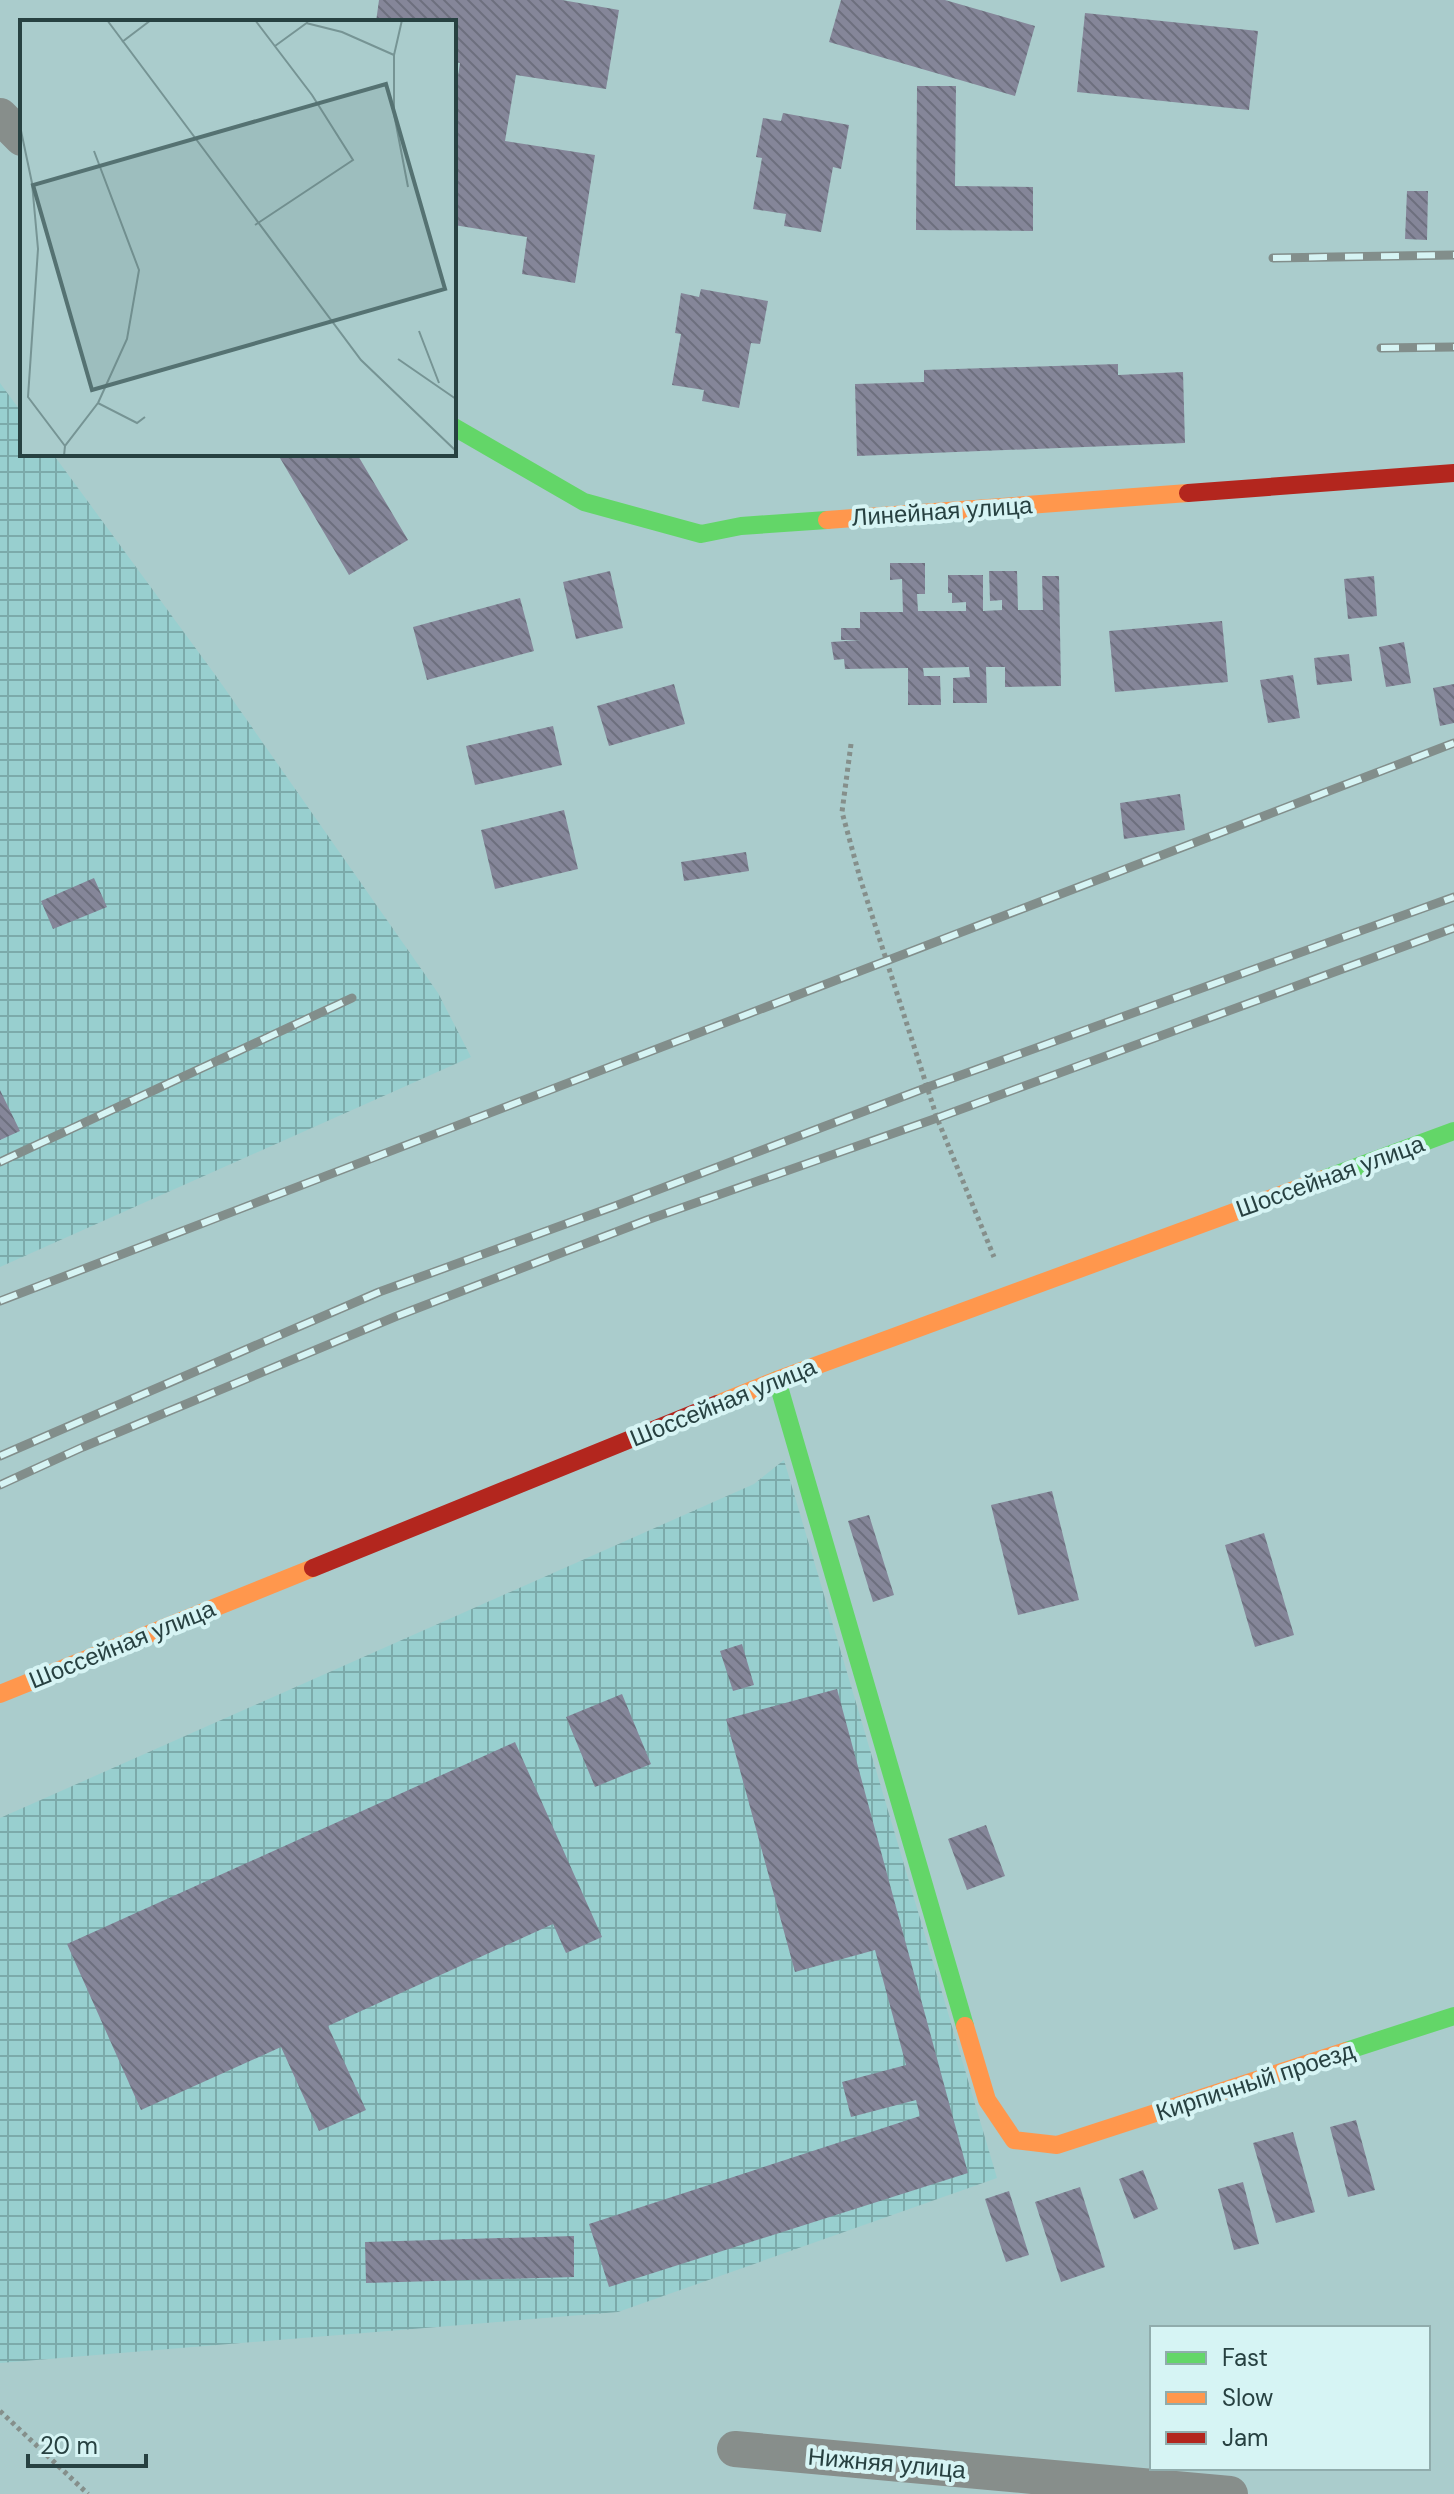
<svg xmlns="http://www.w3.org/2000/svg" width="1454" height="2494" font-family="'DM Sans',sans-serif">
  <defs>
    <pattern id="industrial-grid" width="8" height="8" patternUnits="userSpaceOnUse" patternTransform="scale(2)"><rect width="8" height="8" fill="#98cfcf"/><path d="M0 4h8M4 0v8" fill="none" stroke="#7caaaa"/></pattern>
    <pattern id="building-back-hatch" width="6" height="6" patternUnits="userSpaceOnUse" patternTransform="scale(2)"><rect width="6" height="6" fill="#858699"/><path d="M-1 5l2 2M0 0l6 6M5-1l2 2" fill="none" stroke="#6d6f7e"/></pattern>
  </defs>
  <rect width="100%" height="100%" fill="#acc"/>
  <path fill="url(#industrial-grid)" d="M0,383l22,30v41h31l163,222 222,317 33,64 -471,210z
    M784,1460l213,718 -379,134 -618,51v-545l754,-334z"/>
  <path fill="url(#building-back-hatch)" d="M379,0h183l57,10 -13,79 -90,-14 -11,66 90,14 -20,128 -53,-9 5,-37 -73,-12v-124l6,-38 -6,-1v-40h-78z
    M841,0h104l90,26 -20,70 -186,-54z
    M1085,13l173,18 -9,79 -172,-18z
    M917,86h39l-1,100 78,1v44l-117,-1z
    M783,113l66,12 -8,44 -8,-2 -12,65 -37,-6 2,-12 -33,-5 9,-51 -6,-1 7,-39 18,3z
    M1407,191h21l-1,49 -22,-1z
    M701,289l67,12 -8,43 -9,-1 -12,65 -37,-7 2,-11 -32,-5 9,-51 -6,-1 6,-40 18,4z
    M1118,364v11l65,-3 2,71 -328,13 -2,-72 69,-2v-12z
    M287,454h70l51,86 -59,35 -69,-117z
    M890,563h35v31h-8l1,17h48v-9l-14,1v-10h-4v-18h35v36l19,-1v-10l-12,1 -1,-30h28l1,39h25l-1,-34h17l2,110 -56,1v-20h-19l1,36h-34v-25l17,-1 -1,-10 -46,1 1,8h16l1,29h-33v-37l-63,1 -1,-10 -10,1 -3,-18 30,-2h-20v-12h19v-16h43l-1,-33 -12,1z
    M610,571l13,57 -47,11 -13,-57z
    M1374,576l3,40 -29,3 -4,-40z
    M520,598l14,53 -107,29 -14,-53z
    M1222,621l6,61 -113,10 -6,-61z
    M1404,642l7,41 -25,4 -7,-40z
    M1349,654l3,27 -35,4 -3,-27z
    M1293,675l7,43 -32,5 -8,-43z
    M674,684l11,40 -76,22 -12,-40z
    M1454,684v39l-14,3 -7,-38z
    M553,726l9,39 -87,20 -9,-39z
    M1180,794l5,36 -61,9 -4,-36z
    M564,810l14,59 -83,20 -14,-59z
    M746,852l3,19 -65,10 -3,-19z
    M94,878l13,29 -54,22 -12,-28z
    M0,1090l20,41 -20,9z
    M1052,1491l27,109 -61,15 -27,-110z
    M869,1515l25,80 -21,7 -25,-81z
    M1264,1533l30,102 -39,12 -30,-102z
    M742,1644l12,41 -21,6 -13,-40z
    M837,1689l131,484 -359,114 -20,-63 331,-108 -4,-16 -65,17 -9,-35 64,-17 -31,-115 -80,22 -69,-253z
    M622,1694l29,70 -56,23 -29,-70z
    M515,1742l87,195 -36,16 -13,-29 -225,102 38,84 -47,21 -38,-84 -140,63 -74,-166z
    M986,1825l19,51 -38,14 -19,-51z
    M1356,2120l19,70 -27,7 -18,-70z
    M1293,2132l22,80 -39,11 -23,-80z
    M1143,2170l15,39 -24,10 -15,-40z
    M1243,2182l16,62 -25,6 -16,-61z
    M1080,2187l25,80 -44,15 -26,-80z
    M1009,2191l20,64 -23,7 -21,-63z
    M574,2236v41l-208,6 -1,-41z"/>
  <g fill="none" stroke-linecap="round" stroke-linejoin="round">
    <path stroke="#858f8b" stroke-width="5" stroke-dasharray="4 4" stroke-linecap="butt" d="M851,744l-9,68 18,66 77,240 57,139
      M0,2411l88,83"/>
    <path stroke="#878e8b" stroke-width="36" d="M0,116l22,22
      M735,2449l495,45"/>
    <path stroke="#63d668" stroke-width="18" d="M454,427l130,75 117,32 40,-8 86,-6
      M1324,1179l130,-48
      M777,1380l188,646
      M1346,2051l108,-35"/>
    <path stroke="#ff974d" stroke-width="18" d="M827,520l361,-27
      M717,1404l60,-24 547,-201
      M0,1694l313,-126
      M965,2026l22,74 27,40 43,5 289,-94"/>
    <path stroke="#b3261e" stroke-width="18" d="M1188,493l266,-20
      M313,1568l404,-164"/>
    <g stroke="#828e8b" stroke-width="9">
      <path id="rail" d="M1273,258l181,-3
        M1381,348l73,-1
        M0,1162l352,-164
        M0,1301l1454,-558
        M0,1456l379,-164 236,-86 313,-119 526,-190
        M0,1485l83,-38 314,-131 250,-96 290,-102 517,-190"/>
    </g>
    <use href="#rail" stroke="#d6f4f4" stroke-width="6" stroke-dasharray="18" stroke-linecap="butt"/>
  </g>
  <g text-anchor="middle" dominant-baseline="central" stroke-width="8" stroke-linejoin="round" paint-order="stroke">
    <g font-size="24" fill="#274141" stroke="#d6f4f4">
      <text transform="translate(942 511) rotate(-4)">Линейная улица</text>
      <text transform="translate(1330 1176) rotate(-20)">Шоссейная улица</text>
      <text transform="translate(723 1402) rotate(-22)">Шоссейная улица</text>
      <text transform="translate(122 1644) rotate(-22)">Шоссейная улица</text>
      <text transform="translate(1255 2081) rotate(-18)">Кирпичный проезд</text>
      <text transform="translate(887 2463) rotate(5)">Нижняя улица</text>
    </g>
  </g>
  <g transform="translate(20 20)">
    <rect width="436" height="436" fill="#acc"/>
    <path fill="none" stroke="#769494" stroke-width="2" d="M87,0l254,340 95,91M235,0l57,75 41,65 -98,65M382,0l-8,35v59l14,73M286,3l36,9 52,23M102,22l29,-22M255,26l33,-24M0,106l12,57 6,66 -10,148 37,49M74,131l45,119 -12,69 -29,64M399,311l20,52M378,339l58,40M44,436l1,-10 33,-43 39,20 8,-6"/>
    <path fill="#557272" fill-opacity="0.15" stroke="#557272" stroke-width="4" d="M366,64l59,205 -353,101 -59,-205z"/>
    <rect width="436" height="436" fill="none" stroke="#274141" stroke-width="4"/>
  </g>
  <rect x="1150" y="2326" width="280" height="144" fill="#d6f4f4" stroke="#90acac" stroke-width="2"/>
  <rect x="1166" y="2352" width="40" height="12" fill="#63d668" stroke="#90acac" stroke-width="2"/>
  <text x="1222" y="2366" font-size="24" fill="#274141">Fast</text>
  <rect x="1166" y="2392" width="40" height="12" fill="#ff974d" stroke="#90acac" stroke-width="2"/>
  <text x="1222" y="2406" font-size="24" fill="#274141">Slow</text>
  <rect x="1166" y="2432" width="40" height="12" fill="#b3261e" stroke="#90acac" stroke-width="2"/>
  <text x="1222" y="2446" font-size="24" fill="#274141">Jam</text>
  <path d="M28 2454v12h118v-12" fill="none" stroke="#274141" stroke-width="4"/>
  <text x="40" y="2454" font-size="24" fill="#274141" stroke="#d6f4f4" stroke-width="6" paint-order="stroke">20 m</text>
</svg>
